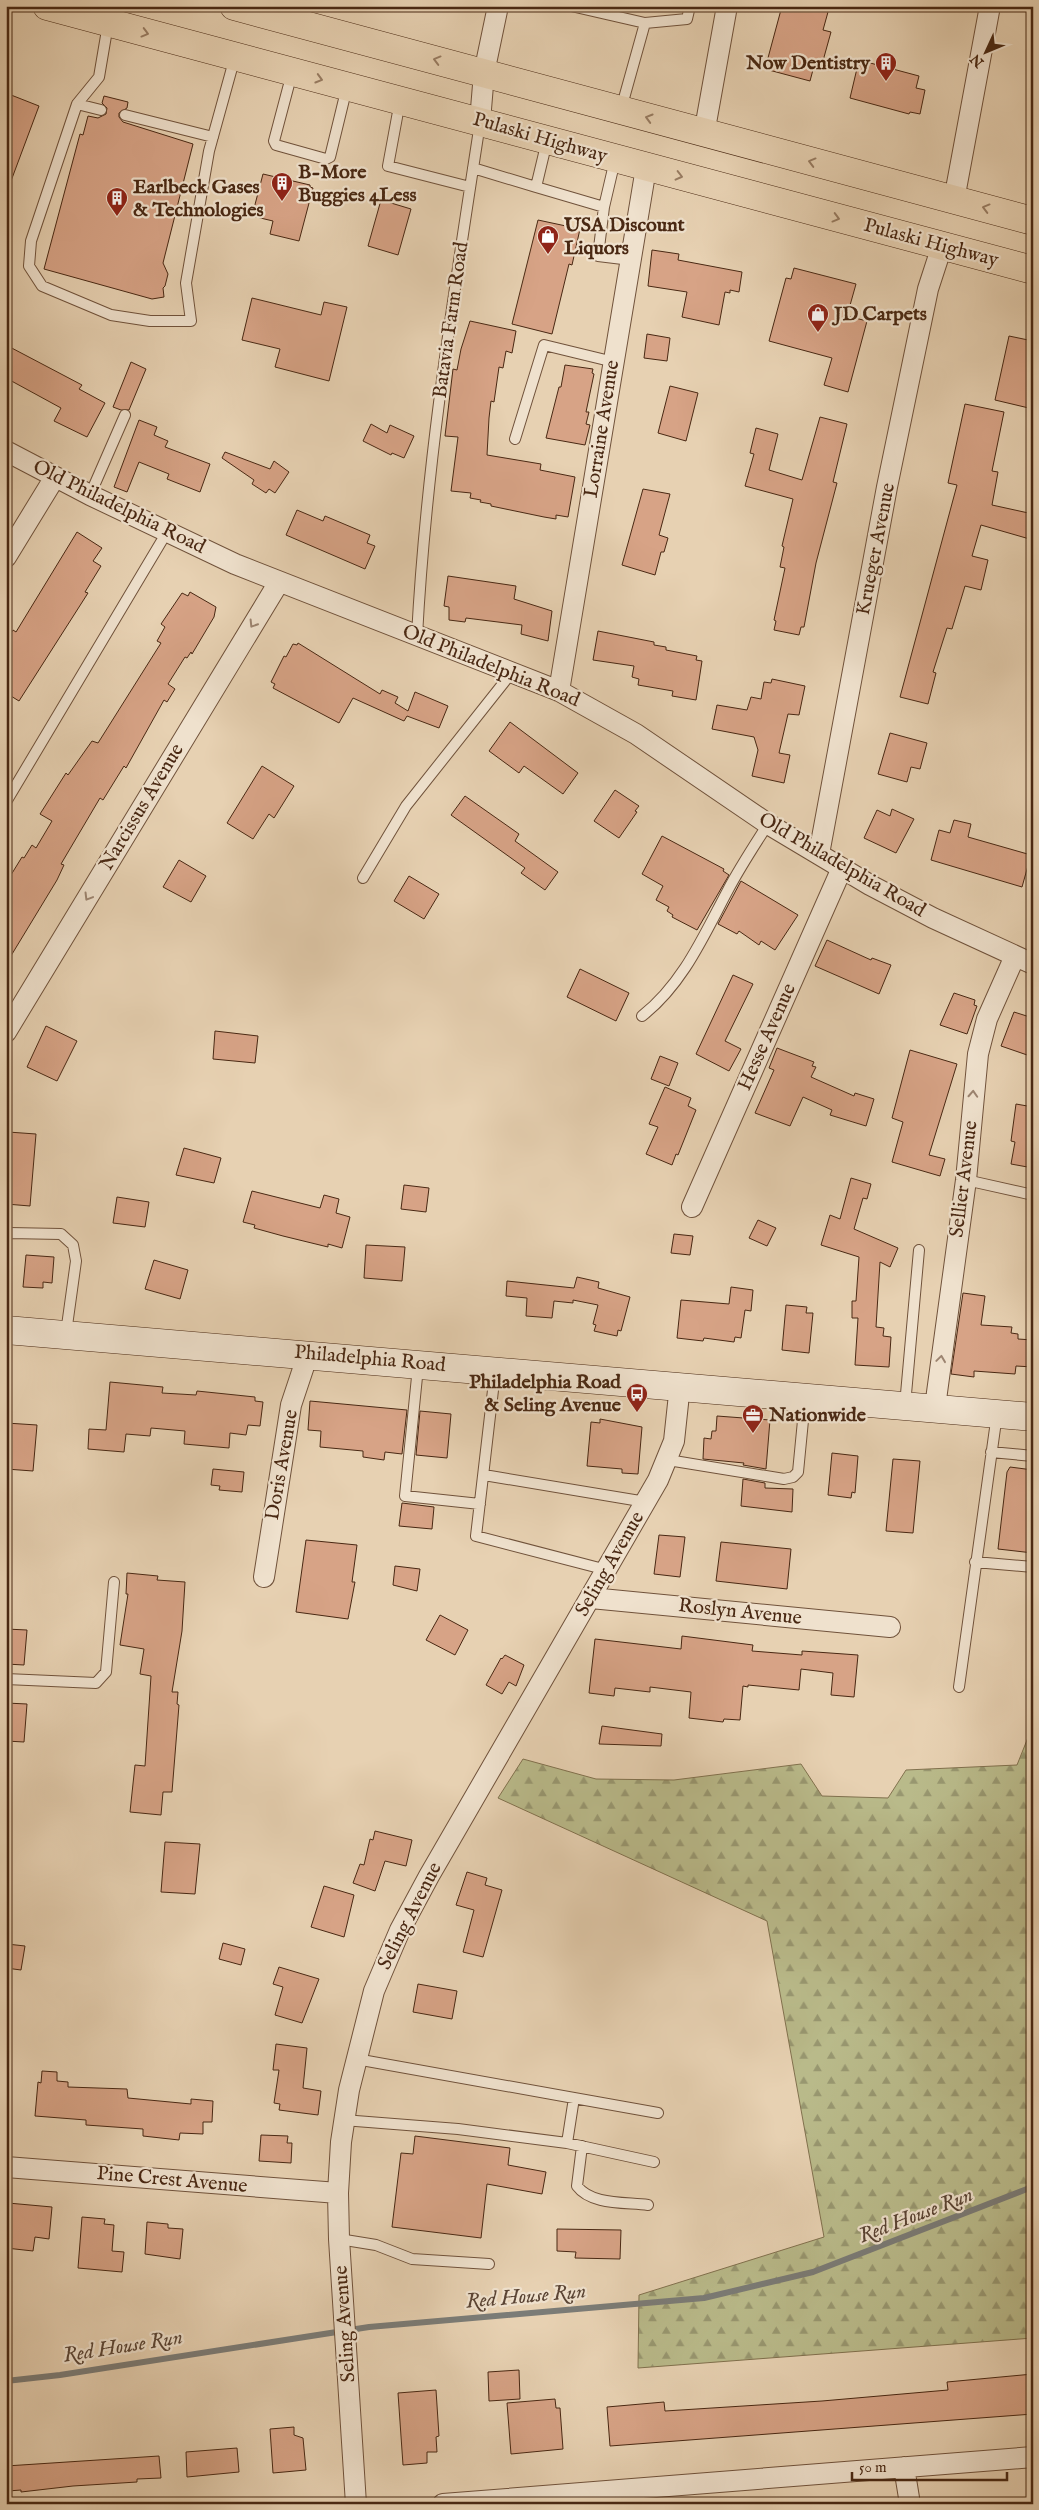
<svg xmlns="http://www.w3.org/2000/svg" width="1039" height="2510" font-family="'IM FELL English',serif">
  <defs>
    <pattern id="forest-firs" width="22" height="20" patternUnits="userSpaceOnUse" patternTransform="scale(1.25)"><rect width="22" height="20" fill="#b9ba8a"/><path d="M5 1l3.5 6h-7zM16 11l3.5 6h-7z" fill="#989770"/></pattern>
  </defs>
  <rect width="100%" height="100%" fill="#e7d1b2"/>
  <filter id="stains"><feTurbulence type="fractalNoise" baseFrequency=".004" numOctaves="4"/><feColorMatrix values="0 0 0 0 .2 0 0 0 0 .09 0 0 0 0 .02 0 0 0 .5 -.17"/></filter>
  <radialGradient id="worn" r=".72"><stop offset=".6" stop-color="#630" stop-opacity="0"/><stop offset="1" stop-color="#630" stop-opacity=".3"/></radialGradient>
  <path fill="url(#forest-firs)" stroke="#81714e" d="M1033,1725v613l-395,30 1,-73 185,-58 -57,-316 -269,-123 25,-39 73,20 78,1 127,-16 21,32 66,2 18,-28 111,-5z"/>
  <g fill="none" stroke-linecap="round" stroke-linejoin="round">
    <path stroke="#7b7c77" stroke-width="6" d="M6,2381l54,-6 309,-48 335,-29 109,-26 214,-83 6,-5"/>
  </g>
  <path fill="#d7a386" stroke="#492813" d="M782,6h24l22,6 -5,18 8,2 -10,36 -7,-2 -4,15 -45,-12z
    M859,60l60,16 -3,12 9,2 -5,24 -10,-2 -1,2 -59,-16z
    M6,93l33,13 -31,83h-2z
    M104,96l24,6 -1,6 -8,5v4l4,5 70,22 -30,119 5,11 -3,12 -2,2 1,9 -12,2 -108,-30 36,-135 3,1 5,-19 10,2 8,-4 1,-6 -5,-5z
    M263,174l47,11v2l3,1 -14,53 -29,-7 3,-13 -21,-5z
    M381,200l30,9 -13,46 -30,-9z
    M538,220l42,9 -8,36 -3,-1 -17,70 -40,-10z
    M652,250l27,4 -1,6 64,12 -3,20 -9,-2v3l-5,-1 -6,33 -37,-8 5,-25 -39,-6z
    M794,268l62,16 -9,32 20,5 -19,71 -24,-7 8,-27 -63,-17 17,-63 5,1z
    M252,298l69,17 3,-13 23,5 -18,74 -54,-14 5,-18 -38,-9z
    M470,321l46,10 -4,22 -6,-2 -3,17 -4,-1 -5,35 -3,-1 -2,17 -2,37 54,9 -1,6 35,7 -7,40 -12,-2v4l-12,-2 -53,-11v-2l-11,-2 1,-2 -11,-2 1,-5 -20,-2 7,-54 -13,-1 8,-67 4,1 4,-21z
    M647,334l23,4 -3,23 -23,-3z
    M1009,336l24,5v68l-38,-9z
    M6,345l76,40 -3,4 26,14 -18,34 -33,-16 7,-13 -55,-30z
    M131,362l15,7 -17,41h-8l-8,-3z
    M565,365l28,4 -1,4 2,1 -8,38h3l-3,12 4,1 -5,20 -39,-7 13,-51h2z
    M670,386l28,7 -12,48 -28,-8z
    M965,404l39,8 -12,59 6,1 -6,33 41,9v26l-52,-15 -9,31 16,4 -7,30 -16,-4 -13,43 -5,-1 -14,44 3,1 -8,31 -28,-7 57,-212 -9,-2z
    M820,417l27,7 -14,58 4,1 -21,80 -12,64h-3l-2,8 -25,-5 2,-9 -2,-1 11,-52 -5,-1 4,-20 -2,-1 11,-47 -48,-13 9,-32 -4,-1 6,-25 22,6 -9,36 33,10z
    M139,420l18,7 -3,8 14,6 -3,6 45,17 -10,28 -33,-13 2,-5 -30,-12 -12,30 -13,-5z
    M371,424l16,9 3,-8 24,11 -10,22 -12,-5 -1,2 -28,-14z
    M225,452l45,17 4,-8 15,11 -14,21 -6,-4 -3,4 -14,-9 2,-4 -32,-22z
    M643,489l27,5 -11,41 9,3 -4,14h-3l-6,23 -33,-10z
    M297,510l26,11 2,-5 45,19 -3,8 8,3 -10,23 -79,-34z
    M77,532l25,16 -9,13 8,5 -16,26 3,1 -69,108 -13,-8v-52l7,-11 3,2z
    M448,576l68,10 -2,13 38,12 -4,30 -27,-7 1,-9 -56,-7 -1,4 -16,-2v-13l-5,-1z
    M190,592l26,15 -2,10 -22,37 -1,-2 -4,6 -2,-1 -17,27 7,5 -8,13 -3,-2 -38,68 -2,-2 -21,34 -3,-2 -39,66 3,1 -7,15 -51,84v-81l16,-26 2,1 8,-13 4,3 16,-27 -12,-7 26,-41 2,2 24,-34 6,2 63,-100 -4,-2 8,-14 -4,-3 21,-31 6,3z
    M598,631l56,11v3l12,2v3l31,6 -1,4 6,1 -6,39 -24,-4 1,-5 -35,-6 1,-6 -7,-2 2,-11 -41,-6z
    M298,643l82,51 2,-4 16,7 -3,6 13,8 7,-19 33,14 -9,22 -32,-12 -3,5 -51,-23 -14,25 -66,-35 2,-4 -4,-2 13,-26 2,1 7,-13 4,1z
    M772,679l33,7 -6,29 -11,-1 -9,39 11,2 -6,28 -32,-7 6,-26 -4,-13 -42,-8 5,-24 30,5 4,-13 10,2 3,-17 7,1z
    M510,722l68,51 -15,21 -39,-28 -5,7 -30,-22z
    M890,733l37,10 -7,26 -9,-2 -4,15 -29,-8z
    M262,766l32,20 -20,32 -5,-4 -16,25 -26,-16z
    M615,790l24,16 -4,5 2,1 -18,26 -25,-17z
    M465,796l54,38 -4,7 43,31 -13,18 -24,-17 4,-5 -74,-53z
    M892,809l22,10 -18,34 -32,-15 13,-28 13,6z
    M954,820l17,4 -3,13 63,18 -9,32 -91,-27 8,-30 11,3z
    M662,836l62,33 -1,2 6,4 -32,55 -25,-13 1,-2 -6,-4 2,-4 -13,-7 7,-14 -21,-12z
    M179,860l27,16 -15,26 -28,-15z
    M409,876l30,18 -15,25 -30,-18z
    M741,881l57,34 -23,35 -14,-9 -2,4 -20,-14 -2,3 -19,-10z
    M827,940l44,20 1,-2 19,7 -12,29 -64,-28z
    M580,969l49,24 -13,28 -49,-24z
    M733,975l20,9 -28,57 16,8 -12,22 -33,-17z
    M954,993l21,7 -1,5 3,1 -10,28 -27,-9z
    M1014,1012l19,6v39l-32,-11z
    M46,1026l31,15 -20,40 -30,-14z
    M215,1031l43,5 -3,27 -42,-4z
    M777,1048l37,14 -2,4 4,1 -5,10 43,19 1,-3 19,6 -8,27 -36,-11 2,-5 -29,-13 -13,29 -35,-13 19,-43 -5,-2z
    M910,1050l47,14 -28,91 16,4 -5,17 -48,-14 11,-40 -11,-4z
    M660,1056l18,7 -9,23 -18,-7z
    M665,1087l26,11 -3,8 8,4 -18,45 -2,-1 -4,11 -26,-11 12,-27 -9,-3z
    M1016,1104l17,3v61l-22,-4 4,-22 -4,-1z
    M8,1132l28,2 -6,72 -24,-2z
    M184,1148l37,10 -7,25 -38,-8z
    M851,1178l20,6 -4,15 -4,-1 -9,31 44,19 -8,19 -10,-5 -4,65 8,1 -1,8 8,1 -2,30 -34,-2 3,-47h-6v-17h4l3,-44 -38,-12 9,-30 10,4z
    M404,1185l25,3 -3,24 -25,-3z
    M252,1191l68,17 4,-13 15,4 -3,14 14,4 -8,31 -14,-4v3l-45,-11 -29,-8 1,-3 -12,-3z
    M117,1197l32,5 -4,25 -32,-4z
    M758,1220l18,8 -9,18 -18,-8z
    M674,1234l19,2 -3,19 -19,-2z
    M366,1245l39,2 -3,34 -38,-3z
    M26,1255l28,2 -2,26 -9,-1v6l-20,-1z
    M154,1260l34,10 -8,29 -35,-10z
    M577,1277l22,5 -1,6 32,9 -9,34 -3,-1 -1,6 -23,-5 2,-6 -3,-1 5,-19 -25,-5v3l-19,-2 -2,17 -26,-2 1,-18 -21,-2 1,-15 67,7z
    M731,1287l22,3 -2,21 -6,-1 -4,28 -6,-1 -1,5 -30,-4 -1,3 -26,-3 4,-38 48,4z
    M963,1293l22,3 -4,29 31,2 -1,6 7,1v5l15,1v27l-17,-1 -1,8 -41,-3v6l-23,-3z
    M786,1305l21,2 -1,6h7l-4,40 -27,-3z
    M110,1382l53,5 -1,6 34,2 1,-4 58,6v4l8,1 -3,24 -12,-1 -2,10 -16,-2 -1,15 -45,-4 1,-13 -34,-3 -1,8 -24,-2 -2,18 -36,-3 1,-20 17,1z
    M310,1401l97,9 -5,44 -17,-2 -1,8 -21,-3v-6l-43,-4 1,-16 -13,-1z
    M420,1411l31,3 -4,44 -31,-3z
    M717,1416l53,4 -4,49 -23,-4 1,-2 -41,-4 1,-21 7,1 1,-8h4z
    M600,1419l42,8 -4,47 -16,-1v-4l-35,-3 4,-44 9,1z
    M6,1423l31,2 -4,46 -27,-2z
    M832,1453l26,3 -3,37 -3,-1 -1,6 -23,-3z
    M893,1459l27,2 -7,72 -27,-2z
    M1010,1467l23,3v83l-35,-4 9,-77z
    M213,1469l31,3 -2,20 -23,-2 1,-4 -9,-1z
    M743,1479l22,4v5l28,1 -1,23 -51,-6z
    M402,1503l32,4 -2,22 -33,-3z
    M659,1535l26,2 -5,40 -26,-3z
    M306,1540l51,5 -5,37h3l-7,37 -52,-7z
    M721,1542l70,7 -4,40 -71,-8z
    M395,1566l25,3 -3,22 -24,-6z
    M127,1573l31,3 -1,4 28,2 -3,49 -10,61h6l-1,12 2,1 -7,87h-9l-2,23 -31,-3 5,-47 10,1 6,-90 -11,-2 4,-25 -24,-4 8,-51h-2z
    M440,1615l28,15 -13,25 -29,-15z
    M6,1629l21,1 -3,35 -18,-1z
    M682,1636l71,9 -1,6 50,4v-4l56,4 -4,42 -23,-2 2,-22 -32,-4 -2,21 -51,-5v2l-5,-1 -3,34 -16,-1 -1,3 -34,-4 2,-26 -41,-5v5l-35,-4 -1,8 -25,-3 6,-54 86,10z
    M505,1655l19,10 -8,21 -7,-4 -7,12 -16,-9 15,-27 1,1z
    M6,1703l21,1 -3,38 -18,-1z
    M602,1726l60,8 -1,12 -62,-2z
    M375,1831l37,9 -6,26 -21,-5 -10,30 -22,-8 7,-19 4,1 6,-26 3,1z
    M165,1842l35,2 -5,50 -34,-2z
    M467,1872l20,6 -2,7 17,5 -19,67 -20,-5 11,-42 -18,-5z
    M324,1886l30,9 -10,42 -33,-10z
    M223,1943l22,6 -4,16 -22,-6z
    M7,1944l18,2 -4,24 -15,-2z
    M279,1967l40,12 -17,44 -27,-8 8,-28 -10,-3z
    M418,1984l39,7 -5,28 -39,-7z
    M276,2044l31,4 -4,40 18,3 -3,24 -39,-5 1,-6 -6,-1 5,-33h-6z
    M42,2071l15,1v9l11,1v5l59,2 1,9 63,6v-5l22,2 -1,21h-9v12l-23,-1 -1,7 -36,-4v-7l-57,-4v-5l-51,-4 3,-34 3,1z
    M261,2135l27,1 -1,7h5l-1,20 -32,-2z
    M415,2136l95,12 -2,17 38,7 -4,22 -55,-10 -6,54 -89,-11 9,-74 12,1z
    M8,2203l44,4 -3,32 -14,-2 -2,14 -27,-3z
    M82,2217l23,2 -1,5 10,1 -2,26 12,1 -2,20 -44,-4z
    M147,2222l21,2v4l15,1 -3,30 -35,-5z
    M557,2229l64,1 -1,29 -45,-1 1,-6 -19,-1z
    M519,2370l1,29 -31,2 -1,-29z
    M1033,2374v40l-423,32 -3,-39 57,-5 1,9 157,-10 126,-11 -1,-8z
    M436,2390l3,46 -3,1 1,15h-10v11l-24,2 -5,-72z
    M555,2399l1,9h4l3,41 -52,5 -4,-51z
    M294,2427v8l9,3 3,32 -33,3 -3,-44z
    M237,2448l2,24 -52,5 -1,-25z
    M159,2456l2,22 -24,1v3l-64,4 -52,6v-2l-13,1 -2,-25z"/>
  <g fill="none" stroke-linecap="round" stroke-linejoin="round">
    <g stroke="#70523b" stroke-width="12">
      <path id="lane" d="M571,6l74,17 -24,86
        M645,23l42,-4 3,-13
        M108,24l-9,53 -22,27 -46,137 -2,25 13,20 69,29 39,6h41l-5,-38 23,-132 26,-94
        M292,73l-18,68 2,4 50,14 4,-2 17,-70
        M400,101l-12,65 82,21
        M77,104l24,6
        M125,115l88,22
        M547,141l-11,46 68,20 11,-47
        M473,168l63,19
        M604,207l-6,49 33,4
        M515,439l29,-94 70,17
        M90,495l35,-80
        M417,636c9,-172 37,-343 63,-513
        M6,802l161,-270
        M363,878l43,-72 107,-135
        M642,1016c41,-32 62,-81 86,-126 12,-23 26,-44 40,-66
        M966,1180l67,15
        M6,1236l3,-3 52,1 12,11 3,16 -10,72
        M418,1367l-13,129 75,8
        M495,1373l-19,163 131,34
        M905,1405l14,-155
        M991,1452l42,4
        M668,1460l116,19 9,-2 5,-5 7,-72
        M484,1475l162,27
        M975,1562l58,5
        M6,1679l90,4 10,-11 8,-90
        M959,1687l38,-273
        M356,2059l218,39 -7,45
        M574,2098l84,15
        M343,2120l115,9 109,14 87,19
        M582,2146l-5,40c14,19 48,16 71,19
        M339,2239l37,6 36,14 77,5"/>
    </g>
    <g stroke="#70523b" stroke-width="22">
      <path id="street" d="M480,121l4,-48 14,-67
        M704,134l23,-128
        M954,200l36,-194
        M6,451l84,44 145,69 324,127 77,43 132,90 102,61 63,33 100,46
        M6,557l49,-80
        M559,691l87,-523
        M819,854l68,-367 41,-198 14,-43
        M6,1032l273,-450
        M692,1207l150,-339
        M935,1407l31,-227 12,-126 9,-35 28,-63
        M264,1577l27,-172 17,-51
        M591,1598l299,29
        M6,2167l332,26
        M904,2467l6,37
        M356,2504l-17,-265 -1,-46 3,-51 8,-52 25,-99 26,-61 29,-54 229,-396 16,-39 6,-56
        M443,2504l590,-47"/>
    </g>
    <g stroke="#492813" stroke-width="29">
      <path id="secondary" d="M6,1330l1027,87"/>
    </g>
    <g stroke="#492813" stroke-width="29">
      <path id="highway" d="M47,6l986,264
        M234,6l799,215"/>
    </g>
    <use href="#lane" stroke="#efe1cd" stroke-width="10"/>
    <use href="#street" stroke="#efe1cd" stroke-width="20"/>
    <use href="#secondary" stroke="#efe1cd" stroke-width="28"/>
    <use href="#highway" stroke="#e7d1b2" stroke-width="28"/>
  </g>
  <defs><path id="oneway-chevron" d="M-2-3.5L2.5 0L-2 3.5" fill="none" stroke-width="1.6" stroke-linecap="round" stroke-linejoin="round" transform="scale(1.25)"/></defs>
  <g stroke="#987c62">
    <use href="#oneway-chevron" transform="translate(145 33) rotate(15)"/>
    <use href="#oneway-chevron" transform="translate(437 60) rotate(-165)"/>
    <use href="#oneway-chevron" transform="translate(319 79) rotate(16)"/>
    <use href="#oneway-chevron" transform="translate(649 118) rotate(-164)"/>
    <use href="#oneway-chevron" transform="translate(812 162) rotate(-165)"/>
    <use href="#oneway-chevron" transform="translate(679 176) rotate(14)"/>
    <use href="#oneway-chevron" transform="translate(986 208) rotate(-165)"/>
    <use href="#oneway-chevron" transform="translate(836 218) rotate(15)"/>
  </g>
  <g stroke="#9c8470">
    <use href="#oneway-chevron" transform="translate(253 624) rotate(122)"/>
    <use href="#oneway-chevron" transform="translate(88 897) rotate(121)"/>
    <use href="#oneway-chevron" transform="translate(973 1094) rotate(-87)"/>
    <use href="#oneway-chevron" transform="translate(941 1359) rotate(-82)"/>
  </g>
  <defs>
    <g id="building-pin" transform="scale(1.125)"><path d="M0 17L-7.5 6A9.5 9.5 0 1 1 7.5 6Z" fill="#8f2418" stroke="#efe1cd"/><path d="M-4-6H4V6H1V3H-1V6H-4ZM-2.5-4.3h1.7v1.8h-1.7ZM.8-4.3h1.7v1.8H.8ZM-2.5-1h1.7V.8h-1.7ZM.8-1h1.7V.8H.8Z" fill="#fff"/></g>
    <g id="shop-pin" transform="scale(1.125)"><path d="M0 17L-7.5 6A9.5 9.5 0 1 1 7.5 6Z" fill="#8f2418" stroke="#efe1cd"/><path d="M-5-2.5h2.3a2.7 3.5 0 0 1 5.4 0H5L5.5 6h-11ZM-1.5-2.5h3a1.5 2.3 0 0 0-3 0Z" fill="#fff"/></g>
    <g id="bus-pin" transform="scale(1.125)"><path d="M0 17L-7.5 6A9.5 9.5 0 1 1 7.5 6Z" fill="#8f2418" stroke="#efe1cd"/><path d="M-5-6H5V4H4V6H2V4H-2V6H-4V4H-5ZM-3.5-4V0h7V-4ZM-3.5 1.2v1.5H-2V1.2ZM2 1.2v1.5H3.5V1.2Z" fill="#fff"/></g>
    <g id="office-pin" transform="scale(1.125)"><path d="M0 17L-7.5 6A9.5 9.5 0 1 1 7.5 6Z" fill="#8f2418" stroke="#efe1cd"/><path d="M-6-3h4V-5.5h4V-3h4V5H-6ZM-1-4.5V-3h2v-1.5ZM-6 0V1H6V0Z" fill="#fff"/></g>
  </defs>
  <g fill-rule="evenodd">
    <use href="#building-pin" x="886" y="63"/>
    <use href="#building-pin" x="282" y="183"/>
    <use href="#building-pin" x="117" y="198"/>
    <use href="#shop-pin" x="548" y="236"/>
    <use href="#shop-pin" x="818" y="314"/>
    <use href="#bus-pin" x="637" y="1394"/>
    <use href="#office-pin" x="753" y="1415"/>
  </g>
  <g text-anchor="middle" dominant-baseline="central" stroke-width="4.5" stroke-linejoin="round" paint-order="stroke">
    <g font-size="20" font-weight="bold" fill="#492813" stroke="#efe1cd" text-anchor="start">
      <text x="870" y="63" text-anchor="end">Now Dentistry</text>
      <text x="298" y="172">B-More<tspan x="298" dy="23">Buggies 4Less</tspan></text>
      <text x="133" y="187">Earlbeck Gases<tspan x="133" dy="23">&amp; Technologies</tspan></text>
      <text x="564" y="225">USA Discount<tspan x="564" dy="23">Liquors</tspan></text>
      <text x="834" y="314">JD Carpets</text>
      <text x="621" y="1382" text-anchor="end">Philadelphia Road<tspan x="621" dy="23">&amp; Seling Avenue</tspan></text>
      <text x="769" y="1415">Nationwide</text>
    </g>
    <g font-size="20" fill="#492813" stroke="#efe1cd">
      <text transform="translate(540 138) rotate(16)">Pulaski Highway</text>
      <text transform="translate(931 243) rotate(15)">Pulaski Highway</text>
      <text transform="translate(451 320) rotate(-82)">Batavia Farm Road</text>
      <text transform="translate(602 429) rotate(-81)">Lorraine Avenue</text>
      <text transform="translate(119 507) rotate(26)">Old Philadelphia Road</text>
      <text transform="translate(876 549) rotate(-79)">Krueger Avenue</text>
      <text transform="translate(491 666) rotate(22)">Old Philadelphia Road</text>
      <text transform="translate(142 807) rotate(-59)">Narcissus Avenue</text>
      <text transform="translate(842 865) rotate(30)">Old Philadelphia Road</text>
      <text transform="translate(767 1037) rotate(-66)">Hesse Avenue</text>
      <text transform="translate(964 1179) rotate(-83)">Sellier Avenue</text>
      <text transform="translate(370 1359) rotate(5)">Philadelphia Road</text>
      <text transform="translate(282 1465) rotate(-80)">Doris Avenue</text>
      <text transform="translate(610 1564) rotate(-60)">Seling Avenue</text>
      <text transform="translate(740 1612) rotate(6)">Roslyn Avenue</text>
      <text transform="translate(410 1916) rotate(-63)">Seling Avenue</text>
      <text transform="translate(172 2180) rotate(5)">Pine Crest Avenue</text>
      <text transform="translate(345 2324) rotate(-94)">Seling Avenue</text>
    </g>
    <g font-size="21" font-style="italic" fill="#5a4434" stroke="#efe1cd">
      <text transform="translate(916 2216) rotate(-21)">Red House Run</text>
      <text transform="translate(526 2297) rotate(-5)">Red House Run</text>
      <text transform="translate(123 2347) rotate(-9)">Red House Run</text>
    </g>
  </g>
  <rect width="1039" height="2510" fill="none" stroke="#e7d1b2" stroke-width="25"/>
  <rect x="8" y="8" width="1024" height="2495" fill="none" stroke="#492813" stroke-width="2.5"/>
  <rect x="12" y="12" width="1014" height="2485" fill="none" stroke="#492813"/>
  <g transform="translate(986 52) rotate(226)" stroke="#efe1cd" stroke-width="4" paint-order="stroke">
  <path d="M0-4L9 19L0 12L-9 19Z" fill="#492813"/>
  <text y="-8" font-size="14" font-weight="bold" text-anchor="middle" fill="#492813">N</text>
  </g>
  <path d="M852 2472v8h155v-8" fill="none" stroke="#492813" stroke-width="2.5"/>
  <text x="859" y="2472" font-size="15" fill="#492813" stroke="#efe1cd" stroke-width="4" paint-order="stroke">50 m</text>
  <rect width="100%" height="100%" filter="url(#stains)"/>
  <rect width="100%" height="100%" fill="url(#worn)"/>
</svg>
